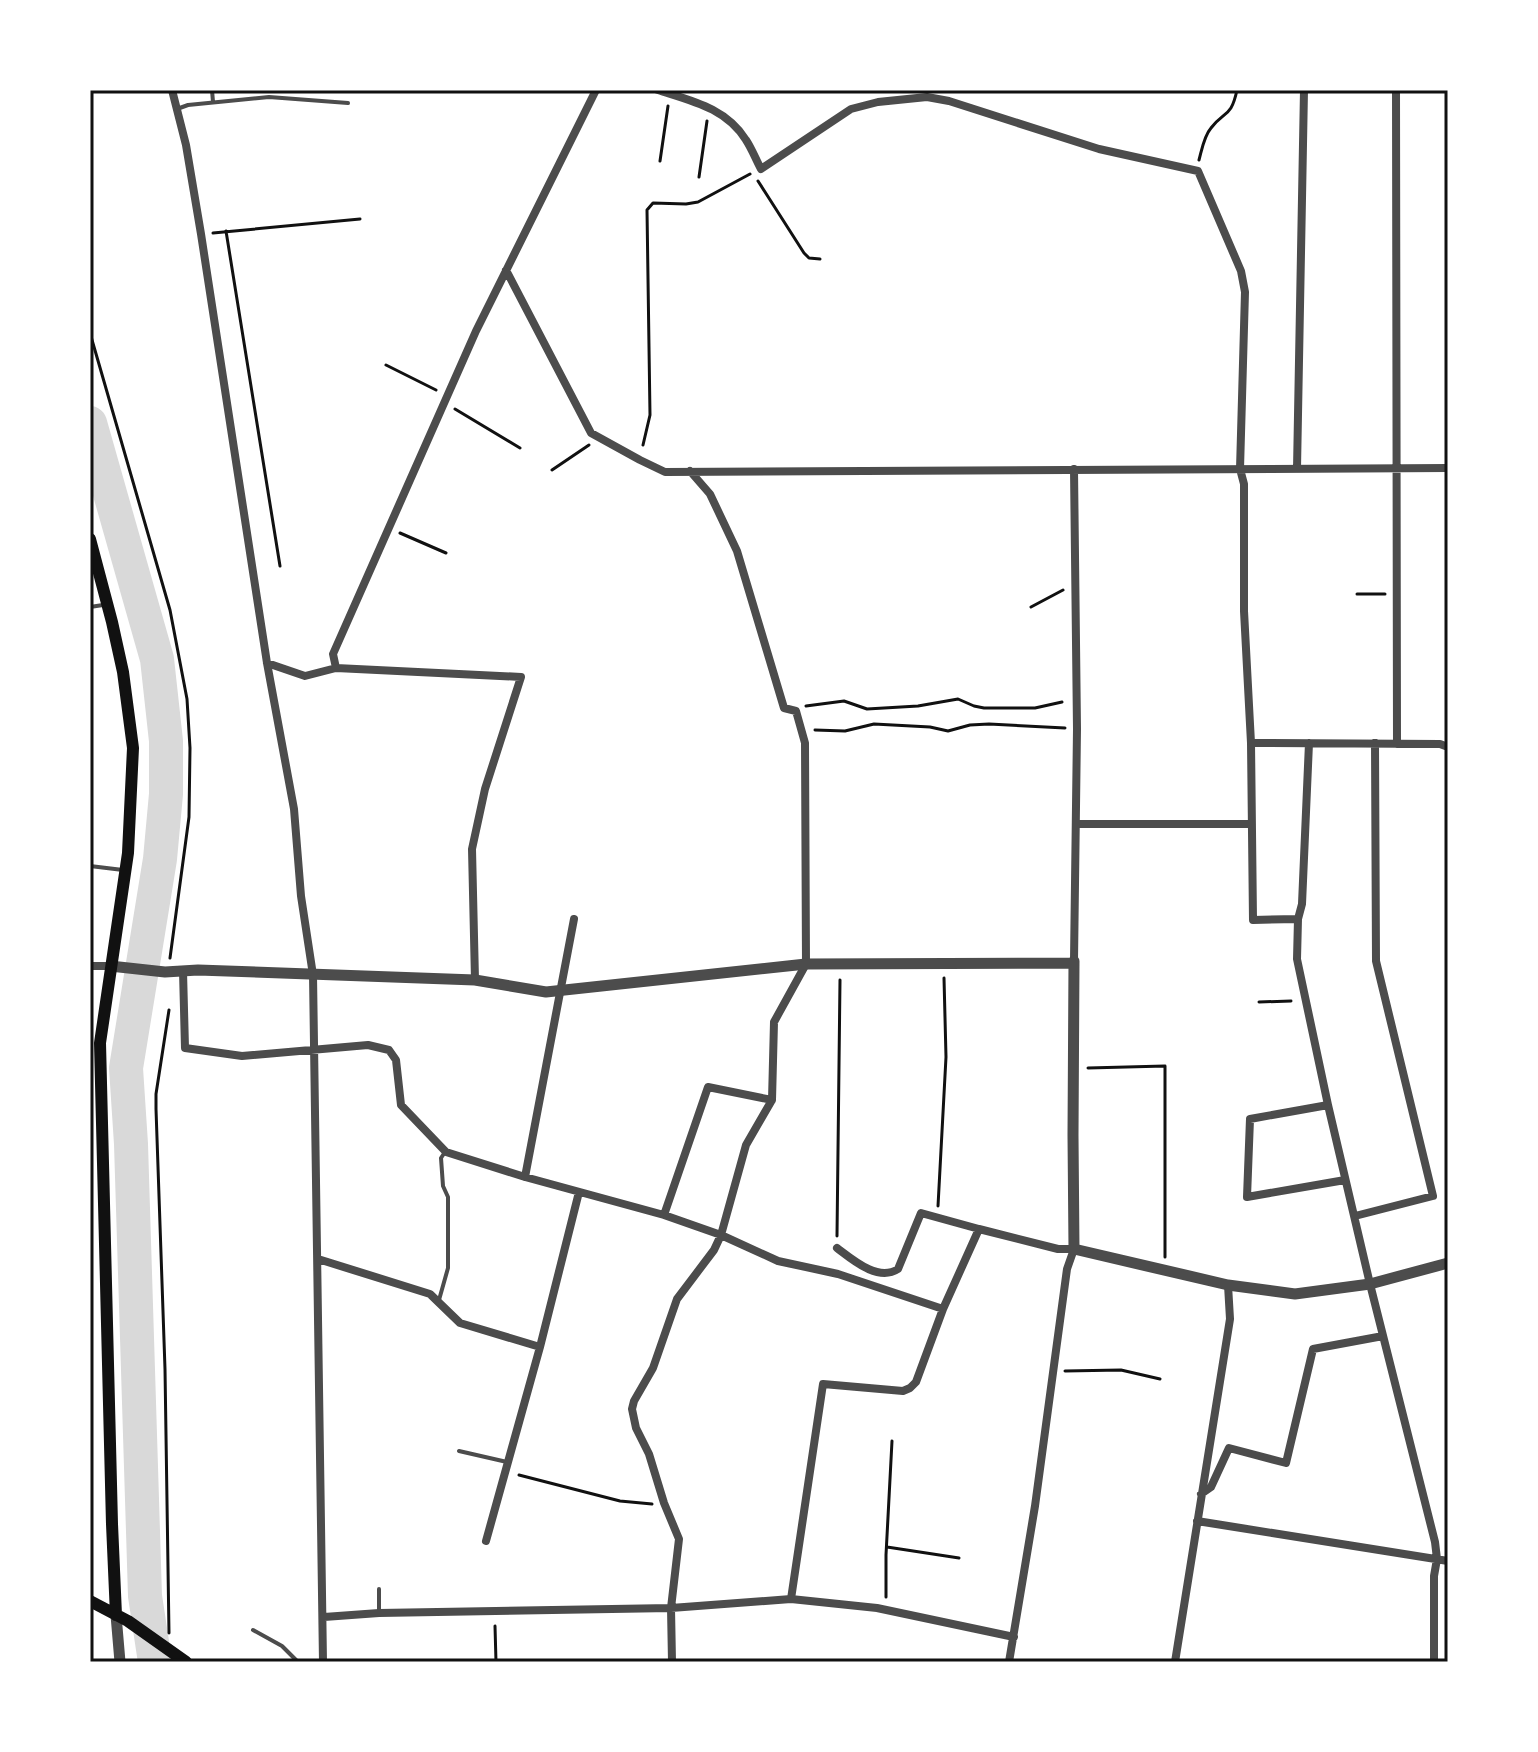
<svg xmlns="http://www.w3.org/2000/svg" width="1538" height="1752" font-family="'PT Serif',serif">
  <rect width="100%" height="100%" fill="#fff"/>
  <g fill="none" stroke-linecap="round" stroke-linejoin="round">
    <path stroke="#d9d9d9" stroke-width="34" d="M90,423l67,236 9,82v53l-6,65 -34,209 5,76 14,452 10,66"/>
    <path stroke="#111" stroke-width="3" d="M1199,160c3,-11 5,-24 12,-32 14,-18 20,-10 26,-38
      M660,161l8,-55
      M699,177l8,-56
      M758,181l46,72 5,5 11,1
      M226,231l54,335
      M213,233l147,-14
      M90,333l80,277 17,89 3,49 -1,69 -19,141
      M386,365l50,25
      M455,409l65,39
      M643,445l7,-30 -3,-205 6,-7 33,1 12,-2 52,-28
      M552,470l37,-25
      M400,533l46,20
      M1357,594h28
      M1031,607l32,-17
      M806,706l38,-5 23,8 51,-3 40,-7 16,7 10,2h51l27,-6
      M815,730l30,1 29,-7 56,3 18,4 22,-6 19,-1 76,4
      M1259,1002l32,-1
      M1088,1068l77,-2v191
      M938,1206l8,-149 -2,-79
      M837,1236l3,-256
      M1065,1371l56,-1 39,9
      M519,1475l101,26 32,3
      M887,1547l72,11
      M886,1597v-42l6,-114
      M495,1626l1,36
      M169,1633l-4,-264 -9,-260v-15l13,-84"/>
    <path stroke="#4c4c4c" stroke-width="4" d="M212,90l1,12
      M177,109l11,-4 81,-8 79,6
      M90,607l13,-2
      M90,866l33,4
      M439,1300l9,-32v-71l-5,-11 -2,-28 4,-6
      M459,1451l48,11
      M379,1589v24
      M253,1630l29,16 16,16"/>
    <path stroke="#4c4c4c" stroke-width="8" d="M172,90l14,55 15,89 66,429 27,146 7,87 12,79 10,687
      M658,90c34,11 68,18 88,50 6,9 10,20 15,29l90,-60 27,-7 49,-5 22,4 150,48 99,22 43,100 4,21 -5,177 4,15v127l7,132
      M1396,90l1,654
      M506,270l85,163 49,27 25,12 783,-4
      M1297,469l7,-379
      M267,663l38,13 31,-8 -3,-14 143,-323 120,-241
      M336,668l185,9 -36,112 -13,60 3,131
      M1076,824h176
      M1298,919l4,-15 7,-161
      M1074,961l3,-232 -3,-260
      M90,966h20
      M183,971l2,77 57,8 126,-11 21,5 7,10 5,45 45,47 79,25 139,38 57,20 57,26 60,13 105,35
      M1328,1105l-78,14 -3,78 98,-17
      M525,1177l49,-258
      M664,1215l44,-128 64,13
      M1355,1216l78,-20 -57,-235 -1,-218
      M837,1248c16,12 41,34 61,21l23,-56 58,16
      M318,1259l112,35 30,29 80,24
      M1201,1494l10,-7 18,-39 57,15 27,-114 70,-13
      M1197,1521l251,40
      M486,1541l54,-194 39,-155
      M791,1599l32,-215 80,7 7,-3 6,-6 27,-73 36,-80 79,20h16l-7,20 -32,237 -26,156
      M324,1617l55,-4 292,-5 120,-9 86,9 137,29
      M672,1662l-1,-54 8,-69 -15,-36 -15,-49 -13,-26 -4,-19 2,-8 19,-33 24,-69 37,-49 7,-15 25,-90 26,-45 2,-78 32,-58 -1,-221 -9,-32 -12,-3 -47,-157 -27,-57 -20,-23
      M1175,1662l55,-343 -2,-34
      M1434,1662v-86l3,-17 -2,-17 -65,-258 -42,-179 -31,-146 1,-40 -45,1 -2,-177 189,1 8,3"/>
    <path stroke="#4c4c4c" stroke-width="11" d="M1074,961l-1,174 1,114 154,36 67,9 75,-10 78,-21
      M110,966l55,6 33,-2 277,10 71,12 260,-28 268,-1
      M116,1615l4,47"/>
    <path stroke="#111" stroke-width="12" d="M90,539l22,83 11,50 10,76 -5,105 -28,190 12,481 4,91
      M90,1601l38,20 58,41"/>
  </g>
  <rect width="1538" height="1752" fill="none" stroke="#ffffff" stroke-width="184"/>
  <rect x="92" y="92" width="1354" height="1568" fill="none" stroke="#111" stroke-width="3"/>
</svg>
